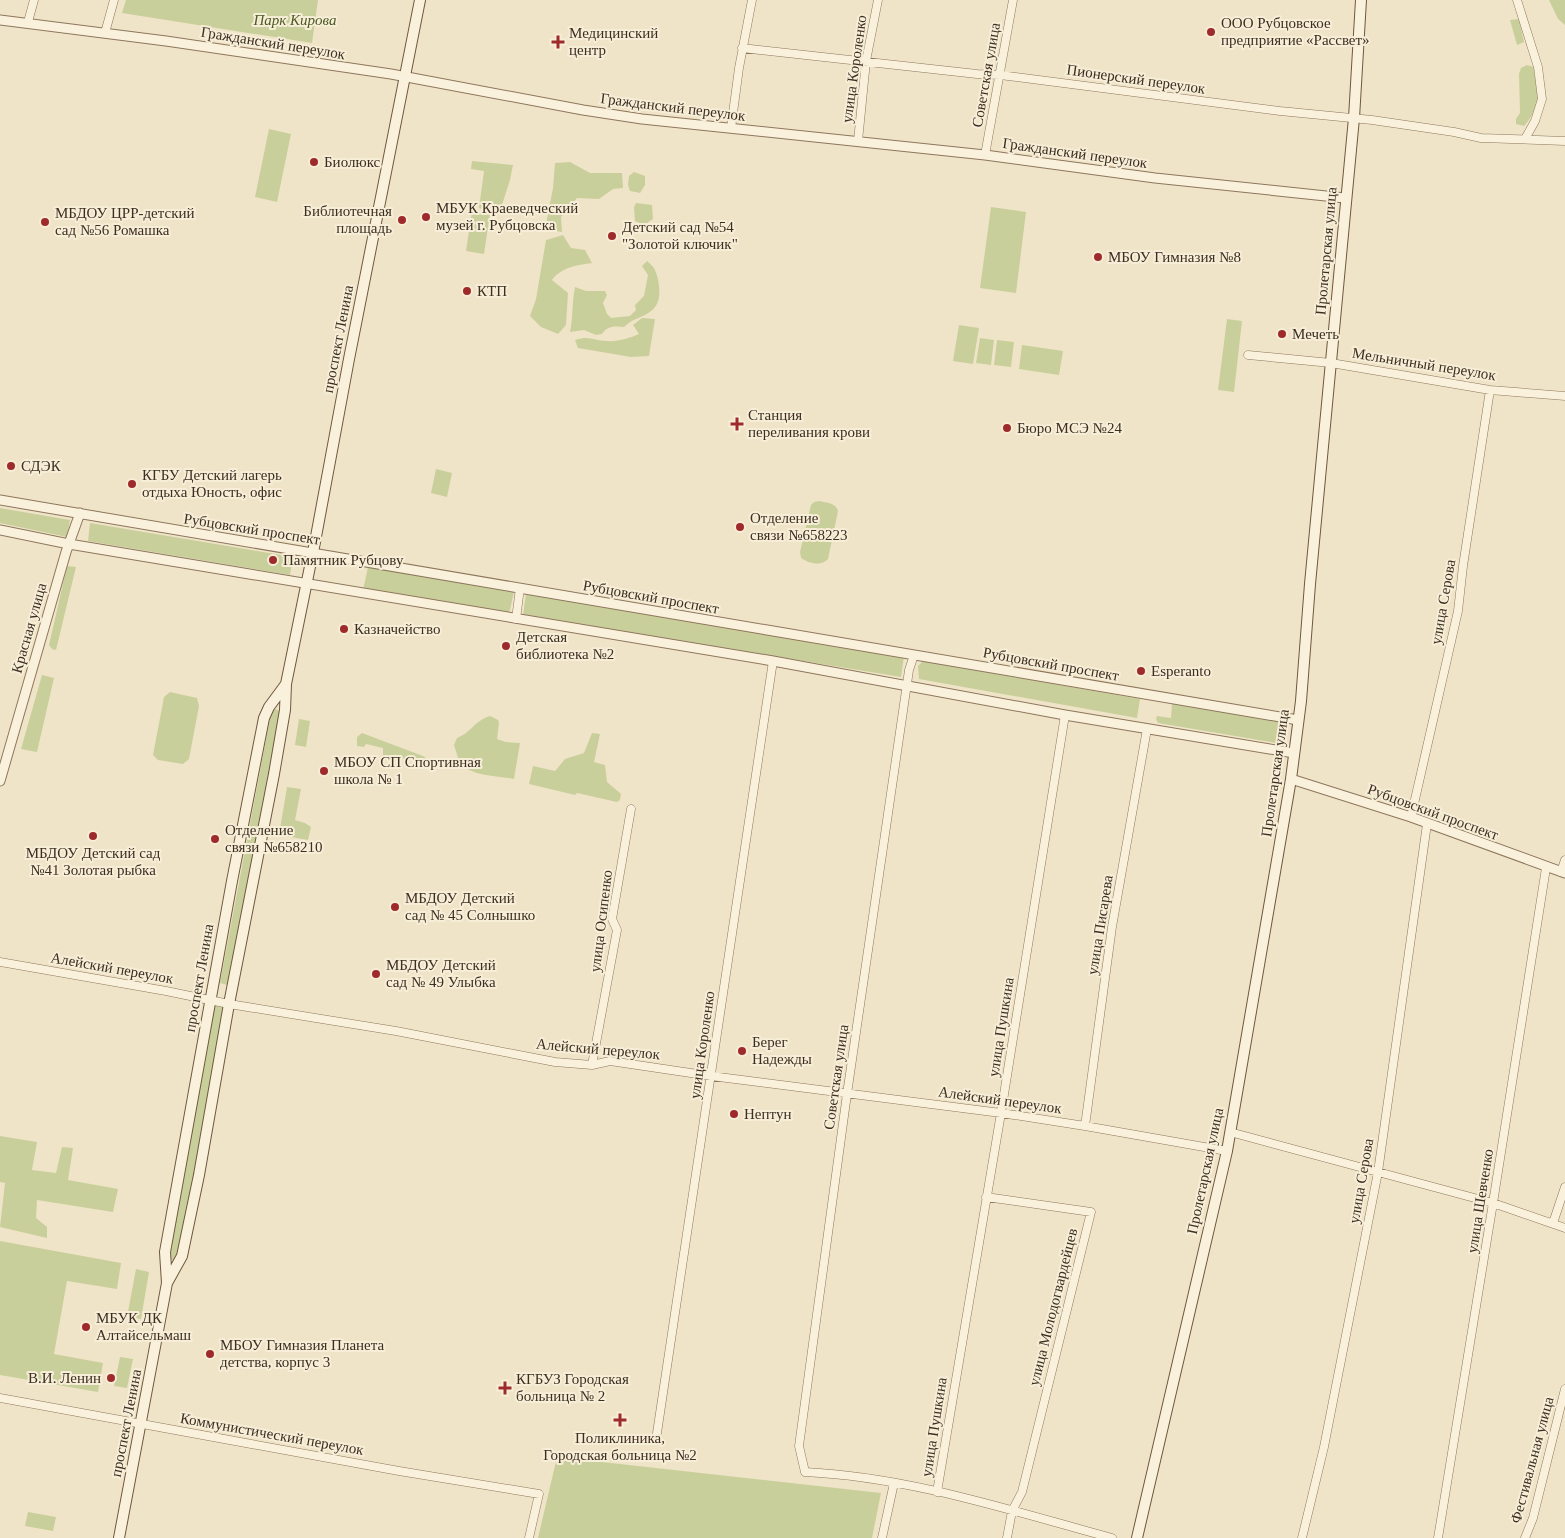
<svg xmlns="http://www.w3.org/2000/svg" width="1565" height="1538" font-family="'Times New Roman',serif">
  <rect width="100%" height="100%" fill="#f0e4c8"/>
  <path fill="#c9cf9b" d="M126,0h192l-6,43 -190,-30z
    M1549,0h16v25l-7,-6z
    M1519,19l5,23 -7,3 -7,-25z
    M1527,65l7,2c-1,9 4,16 4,24 1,14 -5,25 -14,35l-8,-2v-5l4,-6 -1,-39 2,-6z
    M269,129l22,5 -14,68 -22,-5z
    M472,161l41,4 -3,15 -11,34 -20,-6 5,-37 -13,-2z
    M570,162l20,11h32l1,15 -10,1 -14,10 -22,-1 -16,19 1,15 -17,-3 8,-41 2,-25z
    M634,172l11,4v9l-5,8 -10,-2 -2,-6 1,-9z
    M636,203l16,2 1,14 -9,6 -9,-4 -1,-14z
    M991,207l35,5 -10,81 -36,-5z
    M472,211l18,3 -6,40 -18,-3z
    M563,235l8,13 14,2 7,13c-15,2 -30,4 -40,17l16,13 -2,32 -8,9 -17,-7 -11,-11 6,-17 10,-59z
    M647,261c3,3 7,6 8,9 5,12 8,33 -4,41 -8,7 -17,6 -27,16 -9,-1 -17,-1 -22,7l-6,1 -12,-5 -14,2c3,-15 2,-30 5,-45l11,4h19l2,4 -4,8 4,11 4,4 19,-2 6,-6 -1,-5 9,-9 4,-21 -6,-9z
    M642,318l13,1 -6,37 -18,1 -53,-9 -3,-8c16,-5 18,1 32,1 10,1 23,-3 32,-7l-6,-9z
    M1227,319l15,2 -8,71 -16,-2z
    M959,325l20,3 -6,36 -20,-3z
    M980,338l14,2 -3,25 -15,-2z
    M997,340l17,2 -3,25 -17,-2z
    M1022,345l41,6 -4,24 -40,-6z
    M436,469l16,4 -5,24 -16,-4z
    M820,501c7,2 16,2 18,10l-10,48c-7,8 -20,4 -27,-1l-1,-6 11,-47 3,-3z
    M0,508l70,12 -3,17 -67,-14z
    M90,523l203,34 -3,18 -202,-34z
    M67,566l9,1 -20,83 -4,-1 -3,-4z
    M368,567l146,25 -5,22 -146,-24z
    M526,594l378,62 -3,21 -378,-62z
    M923,661l217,38 -3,19 -218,-39 -1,-13z
    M42,675l12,3 -17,74 -16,-3z
    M170,692l27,6 2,8 -10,53 -6,5 -25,-4 -5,-5 11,-58z
    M1172,703l104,16 5,3 2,14 -7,7 -118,-20 -2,-4 1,-3 14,2z
    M275,709l3,1 2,3 -49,273 -11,-3 51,-270z
    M490,716l8,4 1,3 -2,16 9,3 14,1 -6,36c-15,-3 -45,-3 -53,-16 -4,-5 -5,-13 -7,-18l3,-7c15,-6 17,-17 33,-22z
    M299,719l11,2 -4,26 -11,-2z
    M362,733l61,23 3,2 -1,3 -42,-5v-8l-17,-4 -2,3 -7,-1v-9z
    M592,733l8,1 -6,28 11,3 2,17 14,12 -1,6 -3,2 -40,-9 -2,2 -46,-11 4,-18 22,5 10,-12 19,-6z
    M287,787l14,2 -6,31 10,3 6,4 -3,13 -29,-5z
    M213,1005l13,3 -47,250 -4,3 -5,-2 -3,-6z
    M0,1136l37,6 -5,28 24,3 6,-26 11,1 -5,32 50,9 -5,23 -76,-12 -1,18 11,9v11l-47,-11 5,-44 -5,-1z
    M0,1241l121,22 -4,26 -50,-8 -13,73 49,9 -5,29 -98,-17z
    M136,1269l13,3 -8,47 -14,-2z
    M120,1357l13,2 -6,29 -13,-2z
    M557,1457l324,36 -9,45h-334z
    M28,1512l28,5 -3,14 -28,-5z"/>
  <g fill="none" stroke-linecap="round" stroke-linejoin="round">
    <g stroke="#8d765c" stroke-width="9">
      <path id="minor" d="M1517,0l21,67 4,32 -7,22 -10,18
        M28,22l6,-22
        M105,33l9,-33
        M742,48l235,26 23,1 280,36 92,9 82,12 27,6 84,3
        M731,128l8,-60 13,-68
        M858,141l8,-80 12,-61
        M985,155l28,-155
        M1248,355l83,8 159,27 75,6
        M516,619l4,-31
        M914,655l-5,15 -62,424 -48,352 6,26c105,5 207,39 307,66
        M1411,817l47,-206 5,-45 27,-176
        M1561,872l4,-12
        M0,962l166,29 63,13 167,27 159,31 37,3 18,-4 101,15 290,37 84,13 142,25
        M592,1065l25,-135 -5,-11 19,-110
        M1085,1126l27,-199 35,-198
        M1230,1132l263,71 72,25
        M986,1197l105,15 -69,280 -10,19 -5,27
        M1553,1223l12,-36
        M0,1398l399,73 140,23 -10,44
        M657,1433l116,-772
        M937,1492l64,-379 64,-398
        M882,1538l12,-55
        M1302,1538l22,-91 54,-275 49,-348
        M1438,1538l55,-335 53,-335
        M1525,1538l8,-20 32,-129"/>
    </g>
    <g stroke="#8d765c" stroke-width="11">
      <path id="tertiary" d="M0,20l166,21 225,33 192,36 59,9 343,36 170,23 190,20
        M0,500l1298,220
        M0,530l69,14 704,117 292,54 229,38
        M1291,779l120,38 154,56
        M0,781l66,-229 14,-39"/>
    </g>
    <g stroke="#6f573f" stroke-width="12">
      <path id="secondary" d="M167,1283l15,-27 17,-81 30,-171 45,-230 11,-64 1,-26 29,-142 34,-183 71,-359
        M119,1538l48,-255 -2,-31 67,-371 32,-163 5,-11 17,-23
        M1137,1538l90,-387 64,-372 10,-78 9,-117 44,-466 7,-118"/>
    </g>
    <use href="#minor" stroke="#faf1dc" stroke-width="8"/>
    <use href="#tertiary" stroke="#faf1dc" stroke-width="9"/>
    <use href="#secondary" stroke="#faf1dc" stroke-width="10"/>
  </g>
  <g fill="#9e2a2b" stroke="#f7eed8" stroke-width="2">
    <circle cx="1211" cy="32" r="5"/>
    <path d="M555.5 34.5h5v5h5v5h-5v5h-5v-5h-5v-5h5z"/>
    <circle cx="314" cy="162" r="5"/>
    <circle cx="426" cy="217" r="5"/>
    <circle cx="402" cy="220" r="5"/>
    <circle cx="45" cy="222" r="5"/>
    <circle cx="612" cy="236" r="5"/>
    <circle cx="1098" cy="257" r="5"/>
    <circle cx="467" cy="291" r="5"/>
    <circle cx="1282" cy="334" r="5"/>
    <path d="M734.5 416.5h5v5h5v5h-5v5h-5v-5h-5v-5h5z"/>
    <circle cx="1007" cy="428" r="5"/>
    <circle cx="11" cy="466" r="5"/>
    <circle cx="132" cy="484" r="5"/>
    <circle cx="740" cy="527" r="5"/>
    <circle cx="273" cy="560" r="5"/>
    <circle cx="344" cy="629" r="5"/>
    <circle cx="506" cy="646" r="5"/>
    <circle cx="1141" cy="671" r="5"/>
    <circle cx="324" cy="771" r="5"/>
    <circle cx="93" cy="836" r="5"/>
    <circle cx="215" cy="839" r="5"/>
    <circle cx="395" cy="907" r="5"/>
    <circle cx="376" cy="974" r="5"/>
    <circle cx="742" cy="1051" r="5"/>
    <circle cx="734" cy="1114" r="5"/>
    <circle cx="86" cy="1327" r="5"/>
    <circle cx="210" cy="1354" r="5"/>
    <circle cx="111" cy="1378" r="5"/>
    <path d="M502.5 1380.5h5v5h5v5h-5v5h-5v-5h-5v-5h5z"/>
    <path d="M617.5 1412.5h5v5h5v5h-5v5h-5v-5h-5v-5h5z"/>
  </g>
  <g text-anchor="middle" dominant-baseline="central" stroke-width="4" stroke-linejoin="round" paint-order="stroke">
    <g font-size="15" font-style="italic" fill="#4d5a26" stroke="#f7eed8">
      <text x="295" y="20">Парк Кирова</text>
    </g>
    <g font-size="15" fill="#3d2e20" stroke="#f7eed8" text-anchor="start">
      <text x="1221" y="23">ООО Рубцовское<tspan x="1221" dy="17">предприятие «Рассвет»</tspan></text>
      <text x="569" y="33">Медицинский<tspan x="569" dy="17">центр</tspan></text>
      <text x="324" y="162">Биолюкс</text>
      <text x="436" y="208">МБУК Краеведческий<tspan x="436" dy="17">музей г. Рубцовска</tspan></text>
      <text x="392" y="211" text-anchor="end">Библиотечная<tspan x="392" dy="17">площадь</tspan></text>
      <text x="55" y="213">МБДОУ ЦРР-детский<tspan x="55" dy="17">сад №56 Ромашка</tspan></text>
      <text x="622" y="227">Детский сад №54<tspan x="622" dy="17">"Золотой ключик"</tspan></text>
      <text x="1108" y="257">МБОУ Гимназия №8</text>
      <text x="477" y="291">КТП</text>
      <text x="1292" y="334">Мечеть</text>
      <text x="748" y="415">Станция<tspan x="748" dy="17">переливания крови</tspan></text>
      <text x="1017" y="428">Бюро МСЭ №24</text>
      <text x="21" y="466">СДЭК</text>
      <text x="142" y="475">КГБУ Детский лагерь<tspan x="142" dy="17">отдыха Юность, офис</tspan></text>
      <text x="750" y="518">Отделение<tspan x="750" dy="17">связи №658223</tspan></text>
      <text x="283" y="560">Памятник Рубцову</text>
      <text x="354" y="629">Казначейство</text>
      <text x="516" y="637">Детская<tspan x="516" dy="17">библиотека №2</tspan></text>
      <text x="1151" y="671">Esperanto</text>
      <text x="334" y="762">МБОУ СП Спортивная<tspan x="334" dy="17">школа № 1</tspan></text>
      <text x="225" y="830">Отделение<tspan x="225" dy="17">связи №658210</tspan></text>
      <text x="93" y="853" text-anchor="middle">МБДОУ Детский сад<tspan x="93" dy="17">№41 Золотая рыбка</tspan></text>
      <text x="405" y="898">МБДОУ Детский<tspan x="405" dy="17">сад № 45 Солнышко</tspan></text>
      <text x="386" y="965">МБДОУ Детский<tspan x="386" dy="17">сад № 49 Улыбка</tspan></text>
      <text x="752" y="1042">Берег<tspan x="752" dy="17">Надежды</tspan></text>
      <text x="744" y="1114">Нептун</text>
      <text x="96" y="1318">МБУК ДК<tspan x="96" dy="17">Алтайсельмаш</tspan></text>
      <text x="220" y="1345">МБОУ Гимназия Планета<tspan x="220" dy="17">детства, корпус 3</tspan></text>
      <text x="101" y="1378" text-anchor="end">В.И. Ленин</text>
      <text x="516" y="1379">КГБУЗ Городская<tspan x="516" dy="17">больница № 2</tspan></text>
      <text x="620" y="1438" text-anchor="middle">Поликлиника,<tspan x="620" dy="17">Городская больница №2</tspan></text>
    </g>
    <g font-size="15" fill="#3d2e20" stroke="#f7eed8">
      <text transform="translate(273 43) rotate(9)">Гражданский переулок</text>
      <text transform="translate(854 69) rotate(-82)">улица Короленко</text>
      <text transform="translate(986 75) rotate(-80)">Советская улица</text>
      <text transform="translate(1136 79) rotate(8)">Пионерский переулок</text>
      <text transform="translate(673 107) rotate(7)">Гражданский переулок</text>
      <text transform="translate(1075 153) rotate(8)">Гражданский переулок</text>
      <text transform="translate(1326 251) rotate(-85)">Пролетарская улица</text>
      <text transform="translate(338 339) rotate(-79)">проспект Ленина</text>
      <text transform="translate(1424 364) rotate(9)">Мельничный переулок</text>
      <text transform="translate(252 529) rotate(9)">Рубцовский проспект</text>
      <text transform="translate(651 597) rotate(10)">Рубцовский проспект</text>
      <text transform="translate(1443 602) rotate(-80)">улица Серова</text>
      <text transform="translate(29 628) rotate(-74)">Красная улица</text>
      <text transform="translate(1051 664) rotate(10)">Рубцовский проспект</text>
      <text transform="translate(1275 773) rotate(-82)">Пролетарская улица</text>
      <text transform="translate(1433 812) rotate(20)">Рубцовский проспект</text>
      <text transform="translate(601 921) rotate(-83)">улица Осипенко</text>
      <text transform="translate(1100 925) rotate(-81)">улица Писарева</text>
      <text transform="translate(112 968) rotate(10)">Алейский переулок</text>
      <text transform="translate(199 978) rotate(-80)">проспект Ленина</text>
      <text transform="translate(1001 1027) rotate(-81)">улица Пушкина</text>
      <text transform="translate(702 1045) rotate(-82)">улица Короленко</text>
      <text transform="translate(598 1049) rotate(5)">Алейский переулок</text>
      <text transform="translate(836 1077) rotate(-82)">Советская улица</text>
      <text transform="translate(1000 1100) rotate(8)">Алейский переулок</text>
      <text transform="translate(1205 1171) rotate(-78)">Пролетарская улица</text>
      <text transform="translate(1361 1181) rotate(-80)">улица Серова</text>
      <text transform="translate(1480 1201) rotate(-81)">улица Шевченко</text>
      <text transform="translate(1053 1307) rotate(-76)">улица Молодогвардейцев</text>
      <text transform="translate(126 1423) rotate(-79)">проспект Ленина</text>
      <text transform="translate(934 1427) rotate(-81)">улица Пушкина</text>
      <text transform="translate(272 1434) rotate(10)">Коммунистический переулок</text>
      <text transform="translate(1532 1460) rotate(-75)">Фестивальная улица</text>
    </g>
  </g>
</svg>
